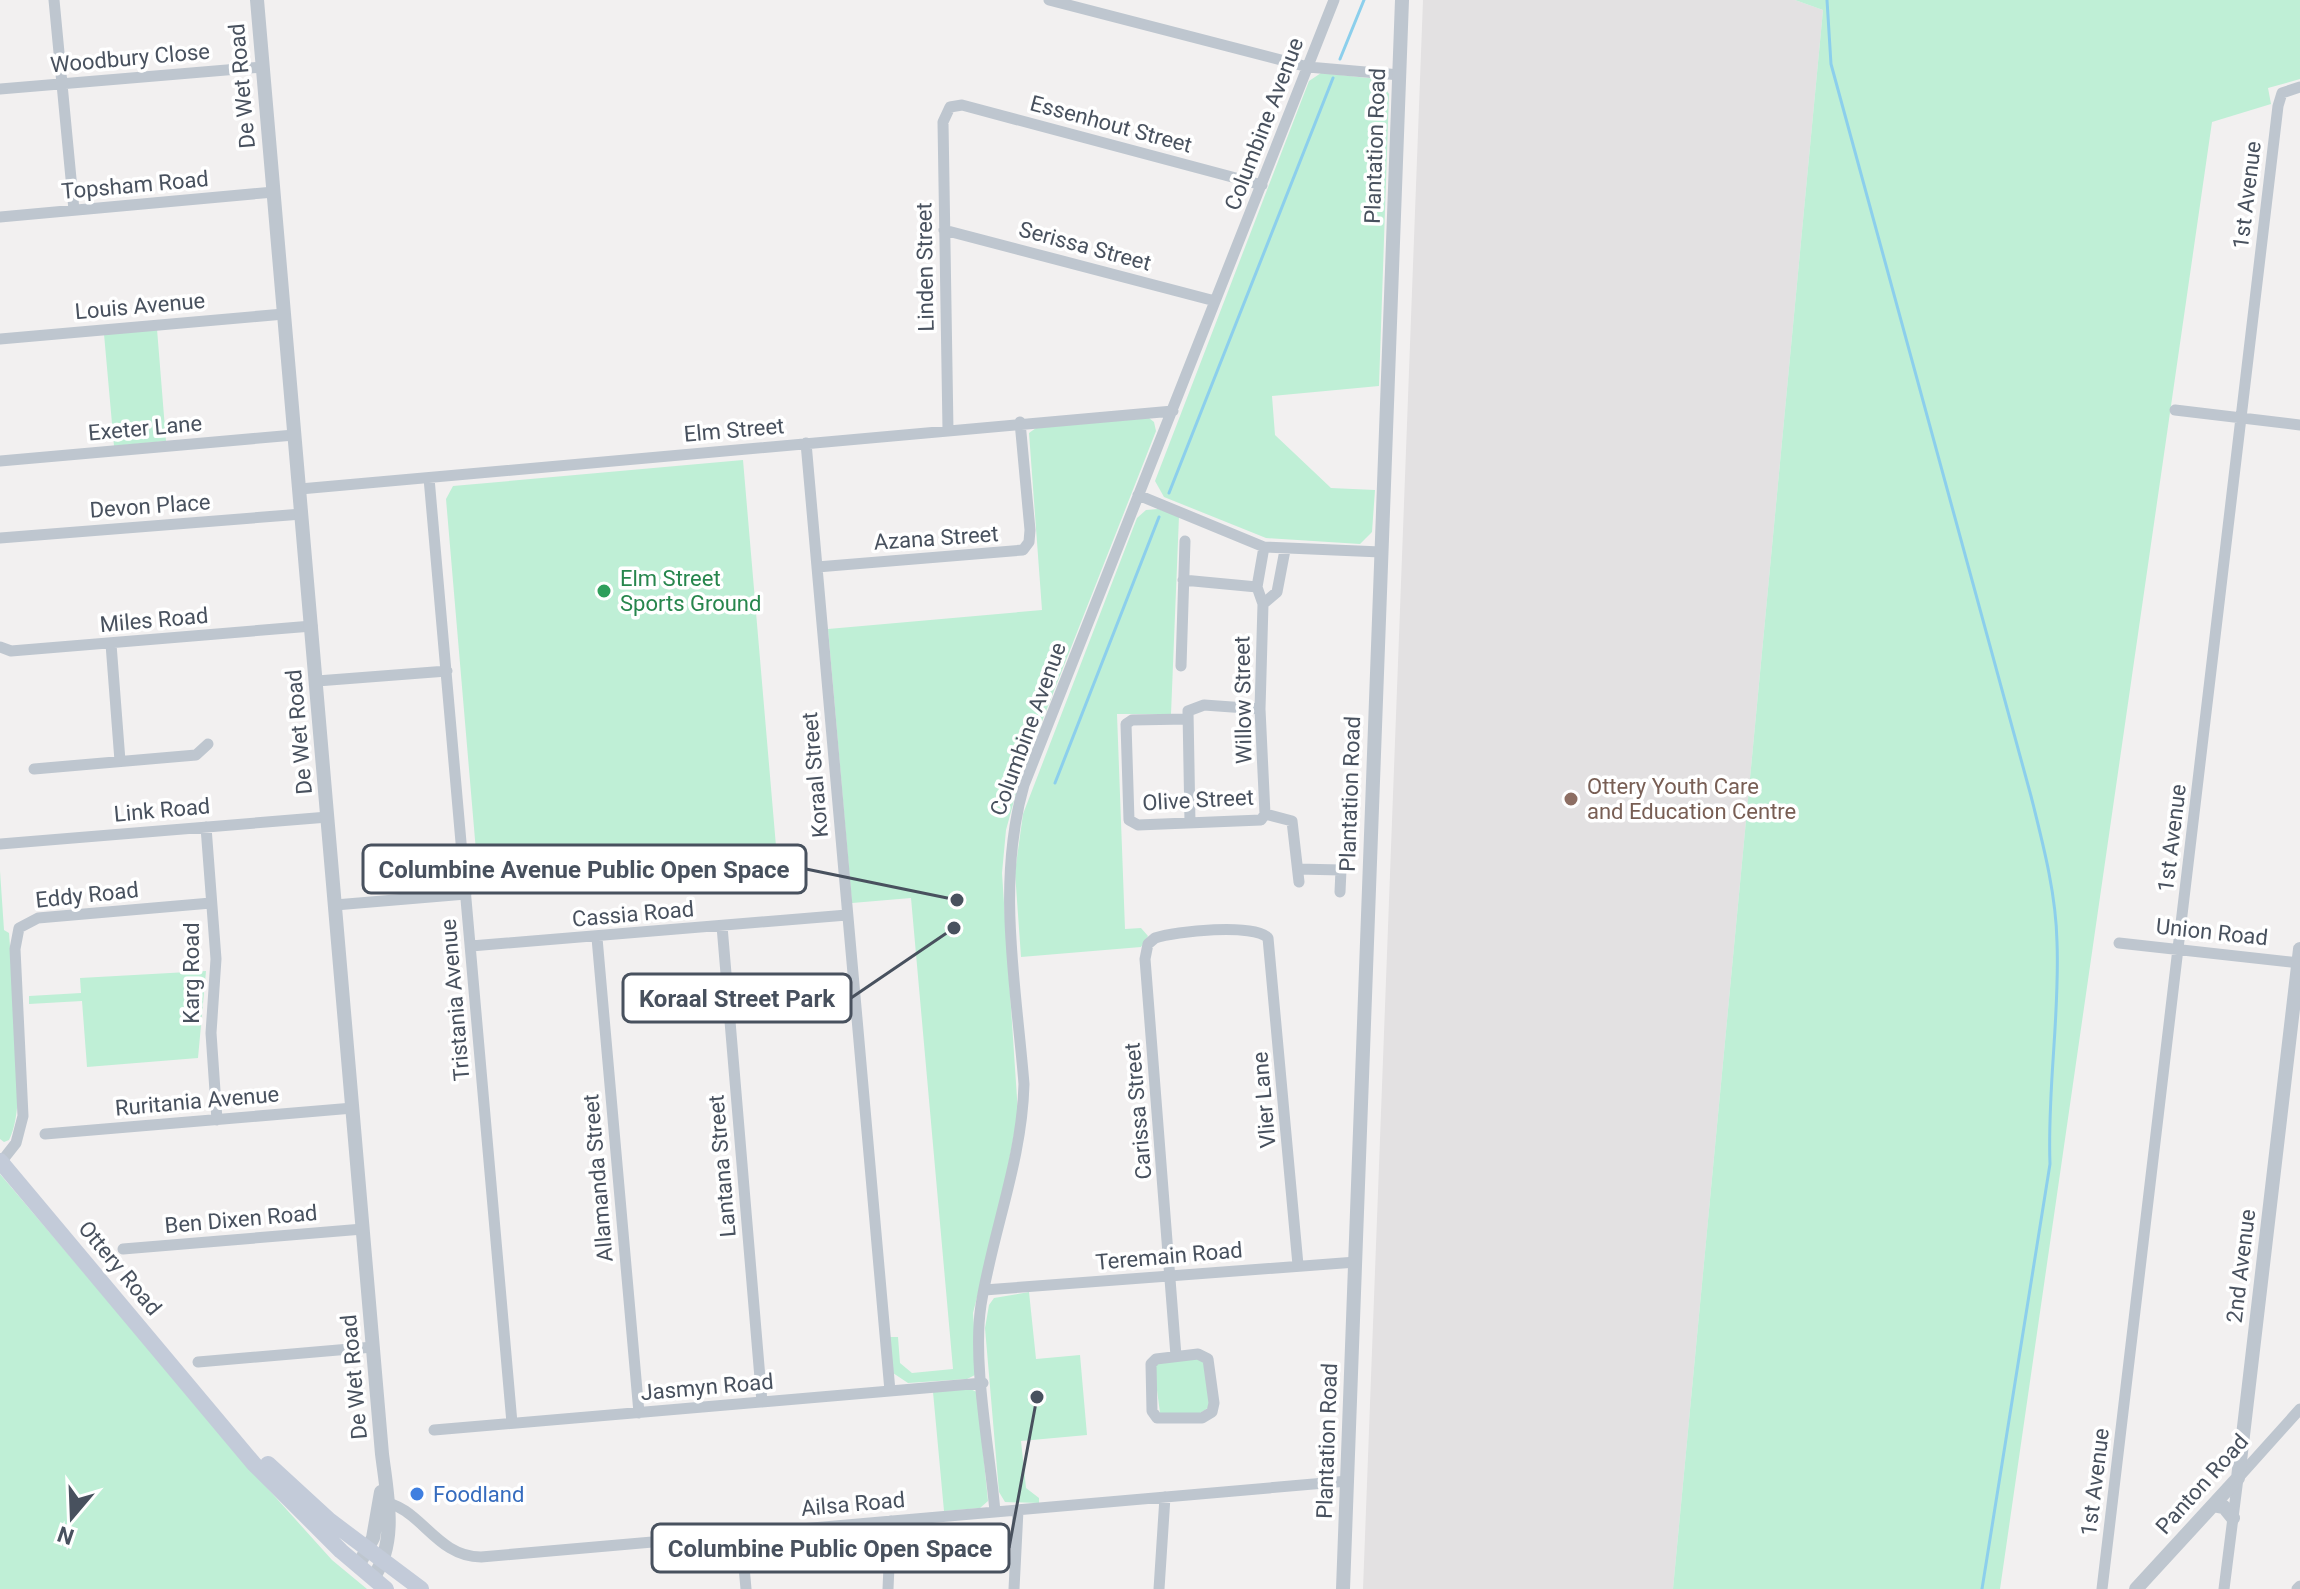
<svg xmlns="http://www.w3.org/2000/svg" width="2300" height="1589" font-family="Roboto,sans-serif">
  <rect width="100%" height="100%" fill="#f2f0f0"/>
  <path fill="#e3e1e2" d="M1423,0h372l28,10 -150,1579h-310z"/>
  <path fill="#bfefd6" d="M1795,0h505v79l-32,9 3,16 -59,18 -212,1467h-327l150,-1579z
    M1321,73l57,6 11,15 -10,292 -107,10 3,39 56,53 44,2 -3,42 -12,12 -94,-6 -102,-41 -9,-16 154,-400z
    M157,329l9,112 -52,5 -10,-112z
    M1149,418l5,4 2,9 -135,344 -15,55 -4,43 16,240 -16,85 -29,115 4,54 -2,8 -8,4 -59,4 -15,-10 -3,-36h8l2,26 12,10 41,-4 -42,-471 -59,5 -24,-274 214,-19 -13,-177 7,-5z
    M743,460l34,398 -268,23 -2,-20 -30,2 -31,-364 7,-13z
    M1158,509l21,7 -8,198h-54l8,215 16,-1 7,8 -7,11 -120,10 -6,-85 8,-58 114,-296 9,-8z
    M0,871l4,59 5,3c3,44 20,171 0,207l-5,2 -4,-3z
    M206,971l-8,87 -111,9 -5,-66 -53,3v-8l52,-3 -1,-15z
    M0,1174l260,306 72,80 35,29h-367z
    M1029,1292l7,67 44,-4 7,80 -66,6 5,47 13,10v5l-34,-1 -6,-10 -14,-164 4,-23 5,-7z
    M1196,1358l8,3 7,38 -3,9 -8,5h-40l-6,-46 4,-4z
    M970,1389l7,3 11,109 -8,7 -36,3 -11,-119z"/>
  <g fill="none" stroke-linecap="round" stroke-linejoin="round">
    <path stroke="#8ccfec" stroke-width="3" d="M1827,0l4,64 200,732c12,48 25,97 26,146 3,74 -10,148 -7,222l-68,425
      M1340,59l24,-59
      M1169,493l164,-415
      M1055,783l104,-266"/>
    <path stroke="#bec6cf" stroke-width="11" d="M54,0l20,210
      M1049,0l259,67 92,8
      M0,89l263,-22
      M0,217l274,-25
      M944,230l271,71
      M0,339l284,-25
      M2175,410l125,15
      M948,430l-5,-308 7,-15 12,-2 300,80
      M806,443l84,948
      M0,461l294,-26
      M429,478l83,945
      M300,489l873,-78
      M1138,495l126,52 117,5
      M0,538l302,-24
      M817,567l206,-17 6,-8 1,-12 -10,-108
      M1183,580l74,7
      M1263,604l14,-12 8,-42
      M111,644l9,117
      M0,647l11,4 301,-25
      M1181,666l4,-125
      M317,681l130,-10
      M1187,719l-55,1 -6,4 3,96 9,5 123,-5 4,-6 -5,-105 3,-105 -6,-17 7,-40
      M34,769l162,-14 12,-11
      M1265,814l27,7 7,61
      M1190,823l-2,-112 16,-6 56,4
      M206,827l10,132 -5,74 6,87
      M0,844l328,-27
      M1298,869l43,1 -1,22
      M335,905l131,-11
      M722,926l40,476
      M597,938l42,475
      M2119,943l181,20
      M471,946l376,-31
      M45,1134l308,-26
      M1,1162l15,-19 7,-27 -8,-167 4,-21 19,-10 173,-15
      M123,1249l240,-20
      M984,1290l372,-28
      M1198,1354l10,5 6,44 -2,9 -10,6h-45l-5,-7 -1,-47 5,-5z
      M1176,1356l-31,-397 3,-15 7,-6c20,-7 100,-15 113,0l30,327
      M198,1362l175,-15
      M434,1430l549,-47
      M381,1502c39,3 54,55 100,55l867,-76
      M995,1512c-5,-61 -23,-148 -14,-207 12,-75 41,-144 43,-221 -8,-100 -28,-201 0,-299l310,-785
      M741,1533l5,56
      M888,1589l3,-68
      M1014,1589l4,-79
      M1159,1589l6,-92
      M2102,1589l176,-1483 4,-13 18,-6
      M2224,1589l14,-111 62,-69
      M2297,1589l3,-3"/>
    <path stroke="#bec6cf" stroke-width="14" d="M257,0l125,1454c5,41 16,88 -9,124
      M2213,1505l11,2 9,11
      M358,1566l15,-28 8,-46
      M1343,1589l59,-1589
      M2136,1589l102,-111 62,-529"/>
    <path stroke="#c3cbd9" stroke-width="16" d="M0,1161l254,303 87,87 45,38
      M268,1464l61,56 92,69"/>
  </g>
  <circle fill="#2e9e5b" stroke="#fff" stroke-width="3" cx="604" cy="591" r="8"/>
  <circle fill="#8d6e63" stroke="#fff" stroke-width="3" cx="1571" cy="799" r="8"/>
  <circle fill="#3f7fe0" stroke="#fff" stroke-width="3" cx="417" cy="1494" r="8"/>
  <g text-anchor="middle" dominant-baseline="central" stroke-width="7" stroke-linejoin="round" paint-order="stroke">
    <g font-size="22" fill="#48515e" stroke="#fff">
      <text transform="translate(130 58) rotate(-5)">Woodbury Close</text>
      <text transform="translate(242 86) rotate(-95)">De Wet Road</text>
      <text transform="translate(1111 124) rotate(15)">Essenhout Street</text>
      <text transform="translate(1264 124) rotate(-69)">Columbine Avenue</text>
      <text transform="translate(1375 146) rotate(-88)">Plantation Road</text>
      <text transform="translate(135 185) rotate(-5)">Topsham Road</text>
      <text transform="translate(2247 195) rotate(-83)">1st Avenue</text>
      <text transform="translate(1085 246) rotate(15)">Serissa Street</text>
      <text transform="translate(925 267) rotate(-91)">Linden Street</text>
      <text transform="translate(140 306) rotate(-5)">Louis Avenue</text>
      <text transform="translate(145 428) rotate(-5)">Exeter Lane</text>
      <text transform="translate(734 430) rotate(-5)">Elm Street</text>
      <text transform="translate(150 506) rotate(-4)">Devon Place</text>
      <text transform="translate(936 538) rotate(-4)">Azana Street</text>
      <text transform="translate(154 620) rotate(-5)">Miles Road</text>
      <text transform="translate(1243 700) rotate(-91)">Willow Street</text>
      <text transform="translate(1028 729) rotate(-70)">Columbine Avenue</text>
      <text transform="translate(299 732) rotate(-95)">De Wet Road</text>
      <text transform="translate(815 775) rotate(-95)">Koraal Street</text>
      <text transform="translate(1350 794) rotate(-88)">Plantation Road</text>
      <text transform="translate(1198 800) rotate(-3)">Olive Street</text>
      <text transform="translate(162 810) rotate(-5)">Link Road</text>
      <text transform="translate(2172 838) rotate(-83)">1st Avenue</text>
      <text transform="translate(87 895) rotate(-6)">Eddy Road</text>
      <text transform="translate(633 914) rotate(-5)">Cassia Road</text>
      <text transform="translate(2212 932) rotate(6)">Union Road</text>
      <text transform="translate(191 973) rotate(-90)">Karg Road</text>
      <text transform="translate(455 1000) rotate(-95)">Tristania Avenue</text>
      <text transform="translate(1264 1100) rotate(-95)">Vlier Lane</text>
      <text transform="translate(197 1101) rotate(-5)">Ruritania Avenue</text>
      <text transform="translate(1138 1111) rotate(-95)">Carissa Street</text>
      <text transform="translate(722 1166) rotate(-95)">Lantana Street</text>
      <text transform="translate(598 1178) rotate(-95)">Allamanda Street</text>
      <text transform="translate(241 1219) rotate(-5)">Ben Dixen Road</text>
      <text transform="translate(1169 1256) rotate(-5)">Teremain Road</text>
      <text transform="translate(2241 1266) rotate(-83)">2nd Avenue</text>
      <text transform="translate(120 1268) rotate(50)">Ottery Road</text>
      <text transform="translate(354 1377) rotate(-95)">De Wet Road</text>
      <text transform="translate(707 1387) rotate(-5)">Jasmyn Road</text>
      <text transform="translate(1327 1441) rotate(-88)">Plantation Road</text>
      <text transform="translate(2095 1482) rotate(-83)">1st Avenue</text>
      <text transform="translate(2202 1484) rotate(-48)">Panton Road</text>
      <text transform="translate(853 1504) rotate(-5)">Ailsa Road</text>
    </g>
    <g font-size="22" fill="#27864d" stroke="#fff" text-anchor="start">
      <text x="620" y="578">Elm Street<tspan x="620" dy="25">Sports Ground</tspan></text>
    </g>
    <g font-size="22" fill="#785e54" stroke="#fff" text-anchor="start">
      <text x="1587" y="786">Ottery Youth Care<tspan x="1587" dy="25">and Education Centre</tspan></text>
    </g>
    <g font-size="22" fill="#366cbe" stroke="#fff" text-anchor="start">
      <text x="433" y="1494">Foodland</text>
    </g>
  </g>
  <path fill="none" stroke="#48515e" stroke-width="3" d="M957 900L806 869M954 928L851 998M1037 1397L1009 1548"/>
  <g fill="#48515e" stroke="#fff" stroke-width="3">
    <circle cx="957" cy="900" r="8"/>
    <circle cx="954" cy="928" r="8"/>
    <circle cx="1037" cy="1397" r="8"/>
  </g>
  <g fill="#fff" stroke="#48515e" stroke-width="3">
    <rect x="363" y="845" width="443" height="48" rx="8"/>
    <rect x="623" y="974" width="228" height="48" rx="8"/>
    <rect x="652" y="1524" width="357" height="48" rx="8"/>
  </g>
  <g font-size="24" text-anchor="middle" font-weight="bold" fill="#48515e">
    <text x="584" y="878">Columbine Avenue Public Open Space</text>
    <text x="737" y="1007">Koraal Street Park</text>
    <text x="830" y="1557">Columbine Public Open Space</text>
  </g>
  <g transform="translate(72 1517) rotate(199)" stroke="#ffffff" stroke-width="6" paint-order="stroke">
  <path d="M0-6L14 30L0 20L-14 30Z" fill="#48515e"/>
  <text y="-12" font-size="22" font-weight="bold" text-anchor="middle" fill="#48515e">N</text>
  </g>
</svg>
